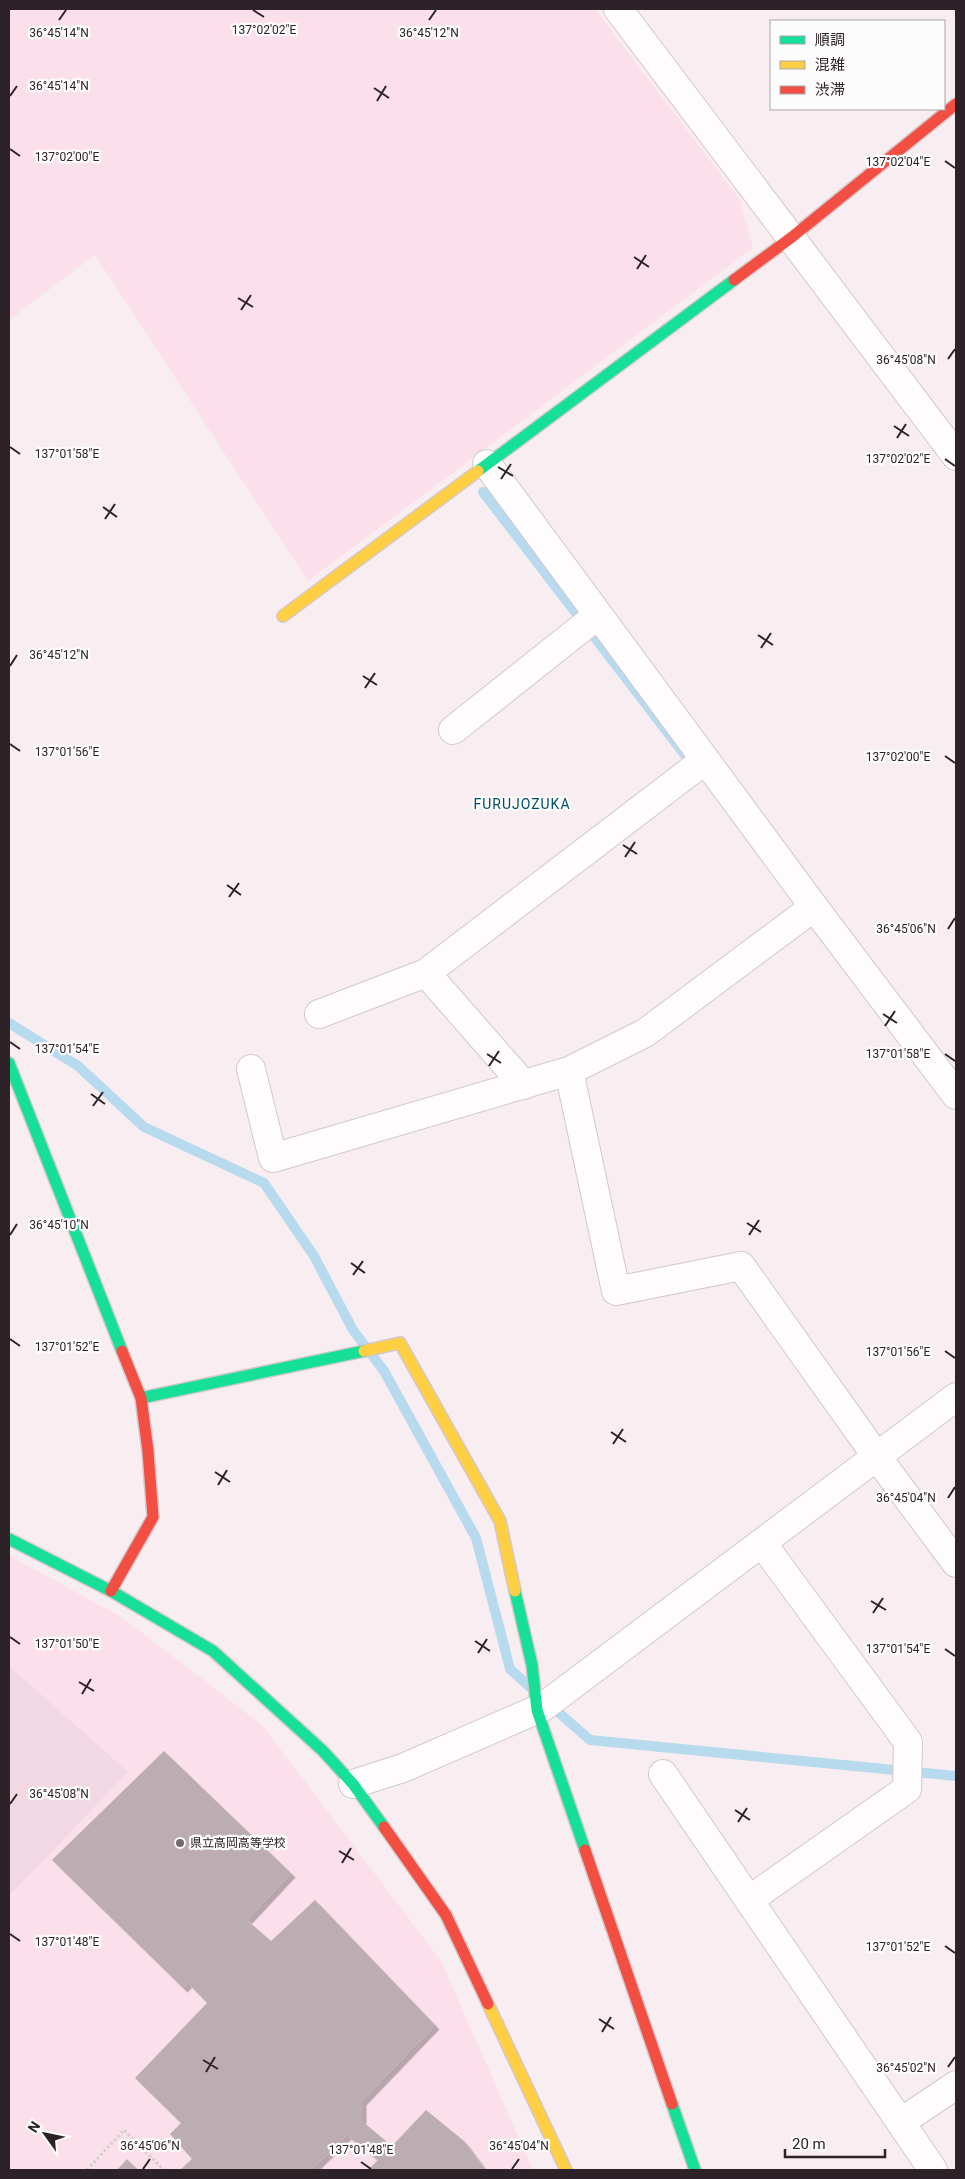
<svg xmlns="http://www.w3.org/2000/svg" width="965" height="2179" font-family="Roboto,'Noto Sans JP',sans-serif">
  <defs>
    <filter id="shadow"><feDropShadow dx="4.5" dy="4.5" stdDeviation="0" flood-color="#0004"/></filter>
  </defs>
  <rect width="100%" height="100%" fill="#f8edf1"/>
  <path fill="#fbe0eb" d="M9,9h586l145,191 13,48 -445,333 -213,-326 -86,65z
    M9,1555l114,63 139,107 179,236 92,209h-524z"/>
  <path fill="#f2d8e2" d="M9,1666l119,106 -119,124z"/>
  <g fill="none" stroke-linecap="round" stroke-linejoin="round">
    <path stroke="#b8daee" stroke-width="10" d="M483,492l205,267
      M9,1023l69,43 66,61 120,56 50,73 39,74 31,41 92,167 34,131 20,18
      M550,1705l40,35 366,36"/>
  </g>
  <path fill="#bcadb3" filter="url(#shadow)" d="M164,1751l127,122 -44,47 24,21 44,-41 120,125 -73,76v20l30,25 34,-36 38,31 20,27 -2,2h-114l10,-10 -31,-25 -36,35h-131l12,-11 -22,-25 11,-11 -46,-45 72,-75 -19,-20 -5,5 -4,-4 -127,-124z
    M127,2159l11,11h-21z"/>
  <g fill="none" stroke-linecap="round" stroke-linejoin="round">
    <g stroke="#d3c8cc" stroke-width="30">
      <path id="street" d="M618,9l338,447
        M487,464l327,443 142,188
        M453,730l145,-115
        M426,973l98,112
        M319,1014l107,-41 279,-213
        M251,1069l22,89 296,-87 76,-38 169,-126
        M569,1071l47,220 125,-25 136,191 79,106
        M663,1774l270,396
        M353,1784l50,-16 140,-61 413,-310
        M749,1900l158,-111 1,-47 -146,-199
        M901,2122l55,-37"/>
    </g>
    <g stroke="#d3c8cc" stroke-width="14">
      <path id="fast" d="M478,471l256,-191
        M9,1063l113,288
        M141,1398l223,-47
        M9,1539l102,52 102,60 110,100 30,33 31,43
        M515,1591l17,74 5,45 48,140
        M672,2104l23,66"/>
    </g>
    <g stroke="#d3c8cc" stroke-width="14">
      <path id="slow" d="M283,616l195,-145
        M364,1351l36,-8 100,178 15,70
        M488,2004l78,166"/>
    </g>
    <g stroke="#d3c8cc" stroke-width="14">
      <path id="jam" d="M734,280l58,-43 164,-133
        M111,1591l42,-74 -5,-66 -7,-53 -19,-47
        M384,1827l62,88 42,89
        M585,1850l87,254"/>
    </g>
    <path stroke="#d3ced0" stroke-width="3" stroke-dasharray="2.5 2.5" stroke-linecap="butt" d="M87,2170l37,-40 40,40"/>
    <use href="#street" stroke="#fefcfd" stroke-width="28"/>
    <use href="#fast" stroke="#16e098" stroke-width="11"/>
    <use href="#slow" stroke="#ffcf43" stroke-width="11"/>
    <use href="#jam" stroke="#f24e42" stroke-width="11"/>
  </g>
  <path fill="none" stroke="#2d2227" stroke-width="2" d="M253,10l11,7M59,20l7,-10M429,20l7,-10M374,88l15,10M10,96l7,-10M377,101l9,-15M10,149l10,7M945,161l10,7M634,257l15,10M637,269l9,-14M238,298l15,9M241,310l10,-15M948,359l7,-10M894,426l15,10M897,438l9,-14M10,447l10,7M945,459l10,7M498,467l15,9M501,479l10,-15M103,507l14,10M105,519l10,-15M758,635l15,10M761,648l10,-15M10,666l7,-11M363,676l14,9M365,688l10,-15M10,744l10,7M945,756l10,7M623,845l14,9M625,857l10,-15M227,885l14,10M229,897l10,-14M948,929l7,-11M883,1014l14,9M885,1026l10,-15M10,1042l10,7M487,1054l14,9M945,1054l10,7M489,1066l10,-15M91,1094l14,10M93,1106l10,-14M747,1223l14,9M10,1235l7,-11M749,1235l10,-15M351,1263l14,10M353,1275l10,-14M10,1339l10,7M945,1351l10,7M611,1432l15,10M613,1444l10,-15M215,1472l15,10M218,1485l9,-15M948,1498l7,-11M871,1601l15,9M873,1613l10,-15M10,1637l10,7M475,1641l15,10M945,1649l10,7M478,1653l9,-14M79,1682l15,9M82,1694l9,-15M10,1804l7,-10M735,1810l15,10M738,1822l9,-14M339,1851l15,9M342,1863l9,-15M10,1934l10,7M945,1946l10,7M599,2019l15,10M602,2032l9,-15M203,2060l15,9M948,2067l7,-10M206,2072l9,-15M361,2162l10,7M143,2169l7,-10M512,2169l7,-10"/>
  <circle fill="#74696e" stroke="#fcfcfc" stroke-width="2" cx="180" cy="1843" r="5"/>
  <g text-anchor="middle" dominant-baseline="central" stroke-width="4.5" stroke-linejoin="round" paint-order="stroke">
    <g font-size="12" fill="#2d2227" stroke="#fcfcfc" text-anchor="start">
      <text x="190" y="1843">県立高岡高等学校</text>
    </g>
    <g font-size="14" letter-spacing="1" fill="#004f6a" stroke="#fcfcfc">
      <text x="522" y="804">FURUJOZUKA</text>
    </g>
  </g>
  <g font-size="12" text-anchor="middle" fill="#2d2227" stroke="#fcfcfc" stroke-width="4.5" stroke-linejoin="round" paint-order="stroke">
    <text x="264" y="34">137°02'02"E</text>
    <text x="59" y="37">36°45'14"N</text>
    <text x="429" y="37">36°45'12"N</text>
    <text x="59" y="90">36°45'14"N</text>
    <text x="67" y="161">137°02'00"E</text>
    <text x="898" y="166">137°02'04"E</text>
    <text x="906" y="364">36°45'08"N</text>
    <text x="67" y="458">137°01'58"E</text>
    <text x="898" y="463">137°02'02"E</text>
    <text x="59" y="659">36°45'12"N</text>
    <text x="67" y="756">137°01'56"E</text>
    <text x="898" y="761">137°02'00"E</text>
    <text x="906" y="933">36°45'06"N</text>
    <text x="67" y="1053">137°01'54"E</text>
    <text x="898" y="1058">137°01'58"E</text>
    <text x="59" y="1229">36°45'10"N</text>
    <text x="67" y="1351">137°01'52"E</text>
    <text x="898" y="1356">137°01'56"E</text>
    <text x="906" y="1502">36°45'04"N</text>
    <text x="67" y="1648">137°01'50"E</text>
    <text x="898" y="1653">137°01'54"E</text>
    <text x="59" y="1798">36°45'08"N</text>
    <text x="67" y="1946">137°01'48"E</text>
    <text x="898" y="1951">137°01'52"E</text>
    <text x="906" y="2072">36°45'02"N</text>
    <text x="150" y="2150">36°45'06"N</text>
    <text x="519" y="2150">36°45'04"N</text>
    <text x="361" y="2154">137°01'48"E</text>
  </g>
  <rect width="965" height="2179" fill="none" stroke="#2d2227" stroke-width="20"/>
  <rect x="770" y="20" width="175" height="90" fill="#fcfcfc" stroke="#a9a5a7"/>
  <rect x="780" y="36" width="25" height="8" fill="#16e098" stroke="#a9a5a7"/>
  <text x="815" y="45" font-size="15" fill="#2d2227">順調</text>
  <rect x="780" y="61" width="25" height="8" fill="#ffcf43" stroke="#a9a5a7"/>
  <text x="815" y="70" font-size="15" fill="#2d2227">混雑</text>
  <rect x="780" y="86" width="25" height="8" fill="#f24e42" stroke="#a9a5a7"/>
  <text x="815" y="95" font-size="15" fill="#2d2227">渋滞</text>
  <g transform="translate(45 2134) rotate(303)" stroke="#fcfcfc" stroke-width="4" paint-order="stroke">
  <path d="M0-4L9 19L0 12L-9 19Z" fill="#2d2227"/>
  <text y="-8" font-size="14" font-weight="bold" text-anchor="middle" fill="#2d2227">N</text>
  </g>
  <path d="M785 2149v8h100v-8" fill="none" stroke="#2d2227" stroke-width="2.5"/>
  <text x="792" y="2149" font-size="15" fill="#2d2227" stroke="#fcfcfc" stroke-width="4" paint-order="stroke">20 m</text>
</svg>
